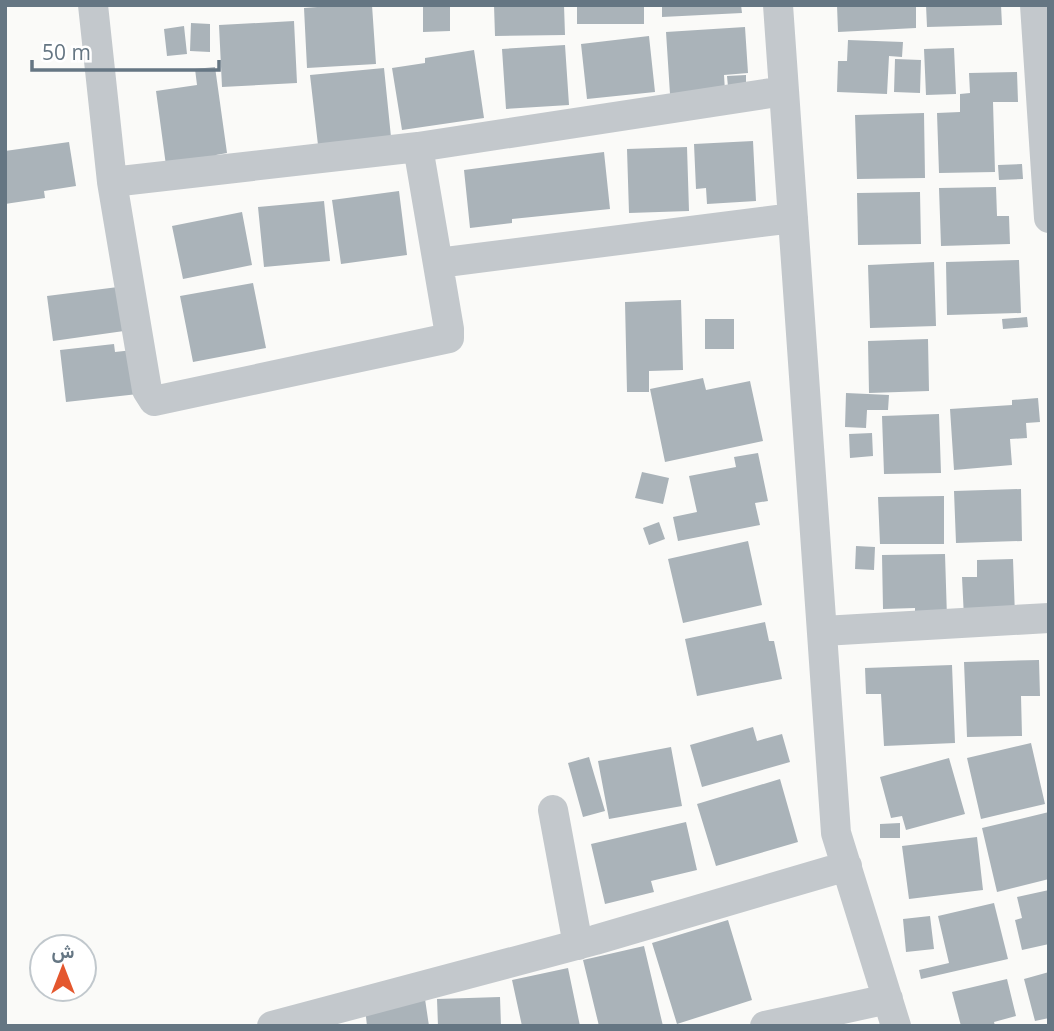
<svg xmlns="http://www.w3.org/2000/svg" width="1054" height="1031" font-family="'Open Sans',Vazirmatn,sans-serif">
  <rect width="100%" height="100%" fill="#fafaf8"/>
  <path fill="#aab3b9" d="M344,5h28l4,59 -69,4 -3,-60z
    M423,5h27v26l-27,1z
    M494,5h70l1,30 -70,1z
    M577,5h67v19h-67z
    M662,5h79l1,8 -80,4z
    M837,5h79v23l-78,4z
    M926,5h75l1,20 -75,2z
    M294,21l3,62 -75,4 -3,-62z
    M191,23l19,1v28l-20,-1z
    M184,26l3,28 -20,2 -3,-27z
    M745,27l3,46 -24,2 1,16 -55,3 -4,-62z
    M649,36l6,56 -68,7 -6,-55z
    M848,40l55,2 -1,15 -13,-1 -2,38 -50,-2 1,-31h9z
    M565,45l4,60 -63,4 -4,-60z
    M954,48l2,46 -30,1 -2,-46z
    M474,50l10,68 -82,12 -10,-62 33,-5v-5z
    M895,59l26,1 -1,33 -26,-1z
    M215,67l12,86 -11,2 2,11 -51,7 -11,-82 41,-6 -2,-16z
    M384,68l7,69 -73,8 -8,-70z
    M1017,72l1,30h-25l2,70 -56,1 -2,-60 23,-1v-18l10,-1 -1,-20z
    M746,75v11l-18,1 -1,-11z
    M924,113l1,65 -68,1 -2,-64z
    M753,141l3,60 -49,3 -1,-16 -10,1 -2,-45z
    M69,142l7,44 -32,5 1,7 -40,6v-53z
    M687,147l2,64 -60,2 -2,-64z
    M604,152l6,57 -98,10v4l-42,5 -6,-58z
    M1022,164l1,15 -24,1 -1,-15z
    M996,187l1,29h12l1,28 -69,2 -2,-58z
    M399,191l8,64 -66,9 -9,-64z
    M920,192l1,52 -63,1 -1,-52z
    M324,201l6,60 -66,6 -6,-60z
    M242,212l10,53 -69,14 -11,-53z
    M1019,260l2,53 -74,2 -1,-53z
    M934,262l2,64 -66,2 -2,-63z
    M253,283l13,65 -73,14 -13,-66z
    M118,287l6,44 -71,10 -6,-45z
    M681,300l2,70 -34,1v21h-22l-2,-90z
    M1027,317l1,10 -25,2 -1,-10z
    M705,319h29v30h-29z
    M928,339l1,52 -60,2 -1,-52z
    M114,344l1,8 18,-2 5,44 -72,8 -6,-52z
    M703,378l3,12 44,-9 13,60 -98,21 -15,-73z
    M846,393l43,2 -1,15h-21l-1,18 -21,-1z
    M1038,398l2,24 -14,1 1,15 -17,1 2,26 -58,5 -4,-61 62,-4v-5z
    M939,414l2,59 -57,1 -2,-58z
    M872,433l1,23 -23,2 -1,-24z
    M758,453l10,48 -13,2 5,22 -82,16 -5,-24 24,-5 -8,-36 47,-9 -2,-10z
    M642,472l27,6 -6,26 -28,-6z
    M1021,489l1,52 -66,2 -2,-52z
    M944,496v48h-64l-2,-47z
    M659,522l6,17 -16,6 -6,-17z
    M748,541l14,64 -79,18 -15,-64z
    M856,546l19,1 -1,23 -19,-1z
    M945,554l2,64 -32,1v-11l-32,1 -1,-54z
    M1013,559l2,57 -51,2 -2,-41h15v-17z
    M765,622l4,19h5l8,38 -85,17 -12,-57z
    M1039,660l1,36h-19l1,40 -55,1 -3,-75z
    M952,665l3,78 -71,3 -3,-52h-15l-1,-26z
    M753,727l4,14 25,-7 8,28 -88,25 -12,-42z
    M1031,743l14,61 -64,15 -14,-61z
    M671,747l11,59 -73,13 -11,-58z
    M589,757l16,54 -22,6 -15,-54z
    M949,758l16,56 -59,16 -4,-14 -11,2 -11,-41z
    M780,779l18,63 -82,24 -19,-62z
    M1049,812v67l-52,13 -15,-64z
    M686,822l11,48 -46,11 3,11 -49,12 -14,-60z
    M900,823v15h-20v-14z
    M977,837l6,53 -74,9 -7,-53z
    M1049,890v54l-27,6 -7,-30 7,-2 -5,-21z
    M994,903l14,56 -87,20 -2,-9 30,-7 -11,-47z
    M930,916l4,33 -28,3 -3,-33z
    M728,920l24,80 -75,24 -25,-81z
    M644,946l19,80h-64l-16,-66z
    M568,968l12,58h-58l-10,-46z
    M1049,972v46l-14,3 -11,-42z
    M1007,979l9,37 -22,6 1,4h-34l-9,-34z
    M500,997l1,29h-63l-1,-27z
    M425,999l4,27h-62l-2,-18z"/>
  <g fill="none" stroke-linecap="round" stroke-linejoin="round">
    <path stroke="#c3c8cc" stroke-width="30" d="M93,5l19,177 35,208 7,11 295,-63v-9l-31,-182 366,-56
      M778,5l58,828 60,193
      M1035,5l14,213
      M112,182l306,-35
      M438,263l355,-45
      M823,631l226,-13
      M553,810l25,135
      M272,1026l323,-86 252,-74
      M765,1026l123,-27"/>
  </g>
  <rect width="1054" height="1031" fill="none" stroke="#657683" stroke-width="14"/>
  <g transform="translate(63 968)"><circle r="33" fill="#ffffff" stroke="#c1c8cd" stroke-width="2"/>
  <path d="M0-5L12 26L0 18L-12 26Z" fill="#e4572e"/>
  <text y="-10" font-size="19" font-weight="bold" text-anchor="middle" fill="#657683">ش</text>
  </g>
  <path d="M32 60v10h187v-10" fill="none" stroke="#657683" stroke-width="3.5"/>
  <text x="42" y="60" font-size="21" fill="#657683" stroke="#ffffff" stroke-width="5" paint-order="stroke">50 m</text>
</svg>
